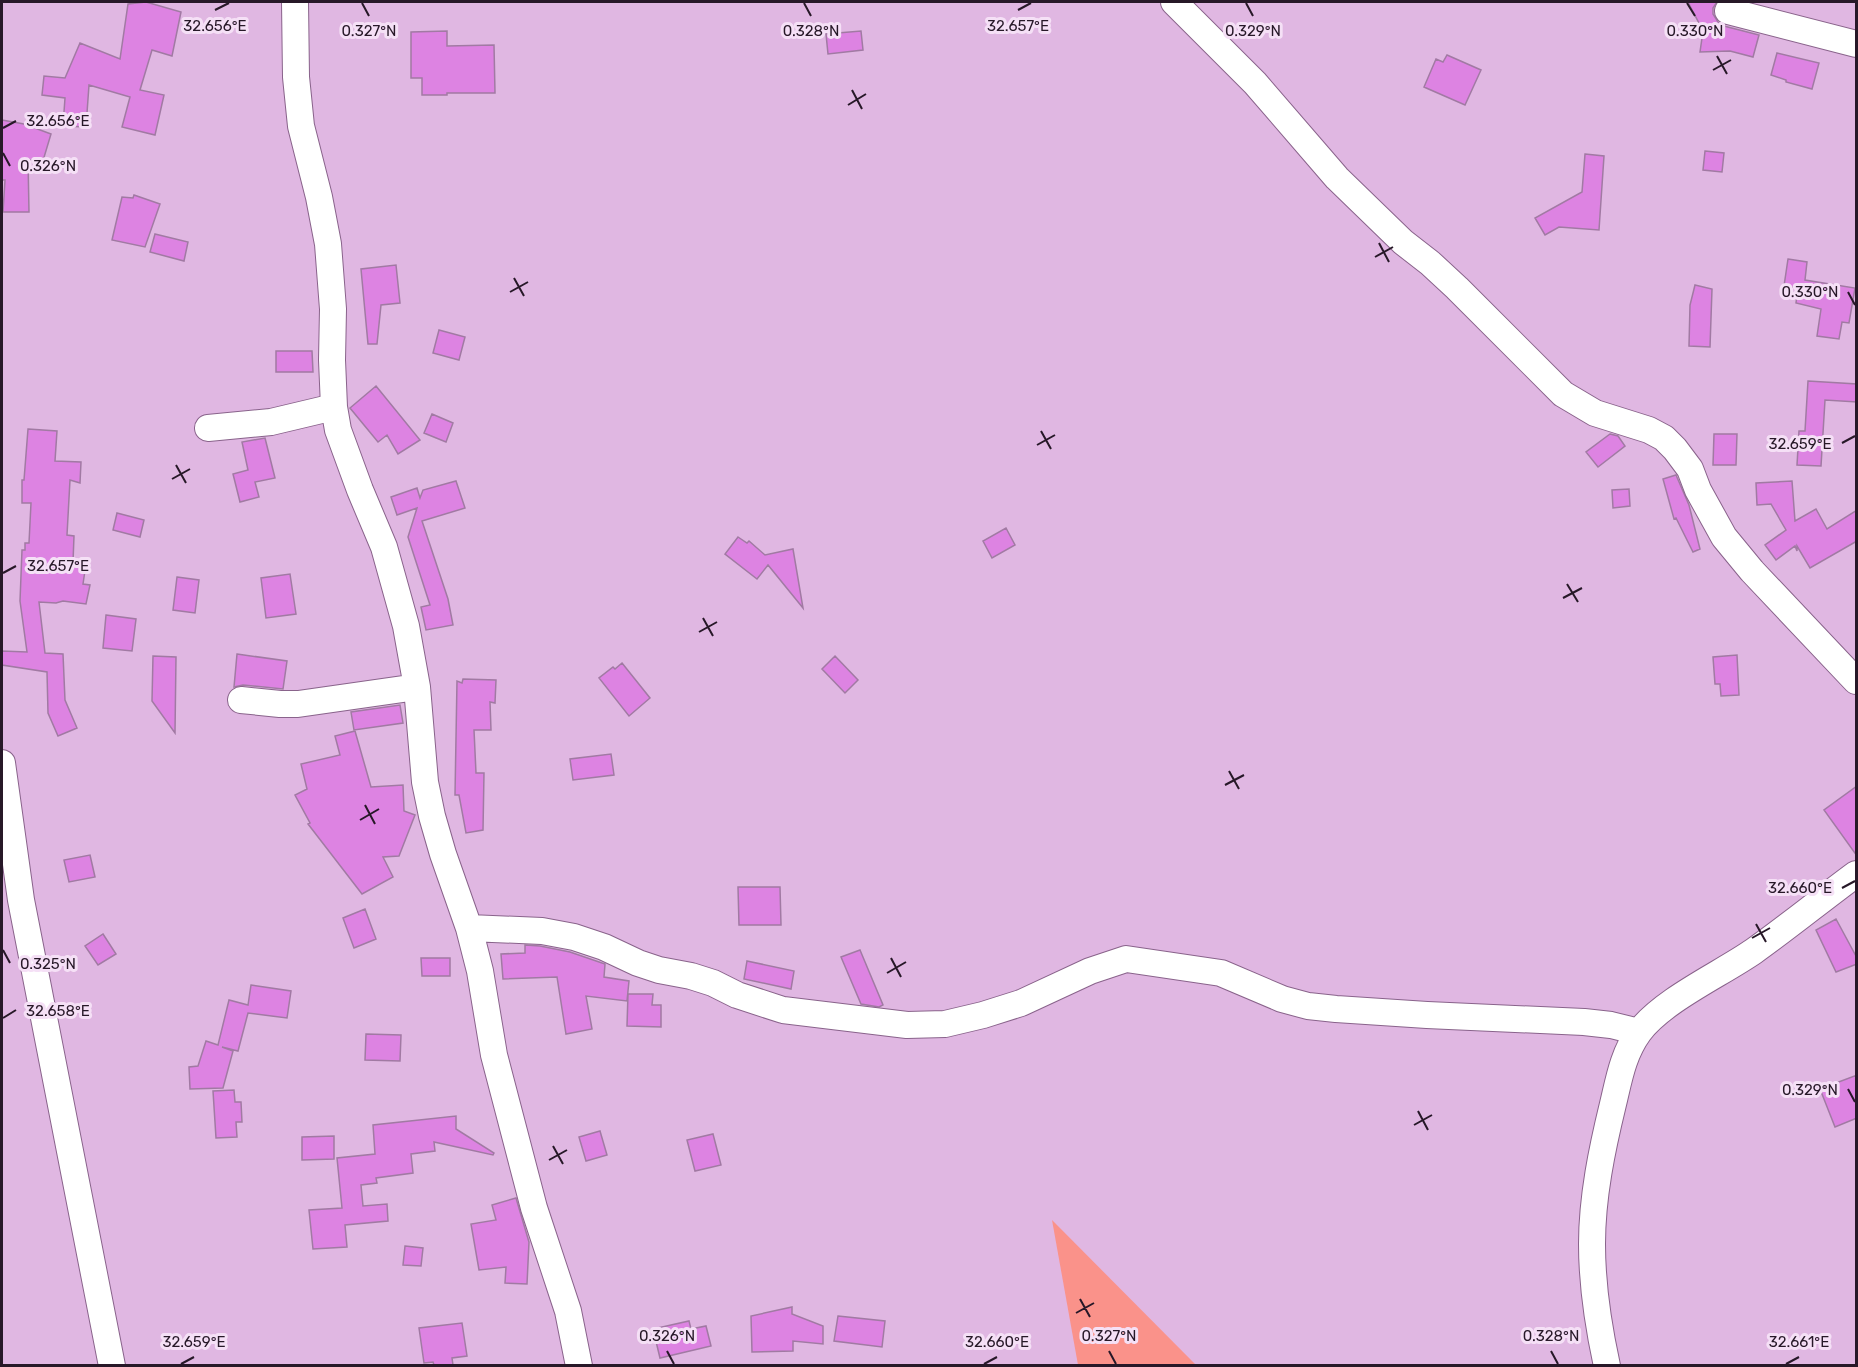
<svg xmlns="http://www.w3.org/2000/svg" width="1858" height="1367" font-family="Rubik,sans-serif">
  <rect width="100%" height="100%" fill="#e0b7e2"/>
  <path fill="#fa928a" d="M1052,1220l144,145h-118z"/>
  <path fill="#dd83e2" stroke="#a17aa3" stroke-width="1.5" d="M146,2l35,10 -9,44 -20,-6 -12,40 24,5 -9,40 -33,-8 8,-30 -41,-12 -3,42 -23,-1 2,-28 -23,-3 2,-19 21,2 15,-35 40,16 8,-55z
    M1688,2h29l-4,6v6l5,8 6,4 35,9 -6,22 -23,-6 -30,1 3,-21z
    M447,31v15l47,-1 1,48h-48v2h-25v-17h-11v-46z
    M861,31l2,19 -35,4 -2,-20z
    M1777,53l42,10 -7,26 -26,-7v-2l-15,-5z
    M1447,55l34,15 -16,35 -41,-18 12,-28 7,3z
    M2,120l22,4 27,10 -9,30 -14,-5 1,53h-26l2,-32h-3z
    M1705,151l19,2 -2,19 -19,-2z
    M1585,154l19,2 -5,74 -40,-3 -14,8 -10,-17 47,-26z
    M134,195l26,9 -15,43 -33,-7 10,-43 11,1z
    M155,234l33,8 -4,19 -34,-9z
    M1788,259l19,3 -2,18 50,8 -6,35 -7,-1 -3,17 -22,-3 4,-27 -25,-6 2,-15 -14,-2z
    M396,265l4,38 -19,2 -4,39h-9l-7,-75z
    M1695,285l17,4 -2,58 -21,-1 1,-41z
    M439,330l26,7 -6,23 -26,-7z
    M276,351h36l1,21h-37z
    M1808,381l49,3v18l-32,-2 -4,66 -24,-1 2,-34h6z
    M376,386l44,54 -22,14 -11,-19 -9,7 -28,-34z
    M432,414l21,9 -7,19 -22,-9z
    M28,429l29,2 -2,30 26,1 -1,21 -10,-3 -3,55 7,1 -1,26 13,2 -3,20 7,1 -4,19 -23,-3 -7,2 -17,-1 6,51 18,1 2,46 12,28 -19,8 -10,-23 -1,-41 -45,-7v-14l25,1 -7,-51 2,-51h3v-7h4l2,-40h-9v-23h2z
    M1610,434l8,2 7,10 -27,21 -12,-15z
    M1714,434h23l-1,31h-23z
    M265,438l10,40 -20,4 4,15 -19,5 -7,-28 15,-4 -6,-28z
    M1676,475l13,30 11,44 -7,3 -17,-34 -2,1 -11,-40z
    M456,481l9,27 -43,13 26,78 5,26 -27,5 -5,-23 9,-2 -22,-68 9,-29 -20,7 -6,-18 26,-9 3,10 3,-8z
    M1792,481l3,40 21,-12 11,20 30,-19v31l-47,27 -13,-22v5l-2,-5 -19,14 -11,-15 21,-15 -15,-26 -14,1 -1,-22z
    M1629,489l1,17 -17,2 -1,-18z
    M117,513l27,7 -4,17 -27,-7z
    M1006,528l9,17 -23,13 -9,-17z
    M738,537l9,6 2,-2 16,14 28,-6 10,59 -35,-43 -11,14 -32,-25z
    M290,574l6,40 -30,4 -5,-40z
    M177,577l22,3 -4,33 -22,-3z
    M106,615l30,4 -4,32 -29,-3z
    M237,654l50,7 -4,28 -40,-4 -9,2z
    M1737,655l2,40 -18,1 -1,-12h-5l-2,-27z
    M153,656l23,1 -1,76 -23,-32z
    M835,656l23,24 -13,13 -23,-24z
    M622,663l28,35 -21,18 -30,-38 14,-11 2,2z
    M463,679l33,1 -1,23 -5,-1 1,28h-17l2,43h8l-1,57 -17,3 -7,-38h-4l2,-114 5,2z
    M400,705l3,18 -49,7 -3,-18z
    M355,731l16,56 32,-2 1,26 11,4 -16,41 -16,1 10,20 -31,17 -54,-70 2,-1 -15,-28 12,-6 -6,-25 39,-9 -5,-19z
    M611,754l3,21 -41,5 -3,-21z
    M1857,786v70l-33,-46z
    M90,855l5,22 -26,5 -5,-22z
    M738,887h42l1,38h-42z
    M365,909l11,30 -22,9 -11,-30z
    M1836,919l21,39v6l-21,8 -20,-42z
    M103,934l13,20 -18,11 -13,-19z
    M525,945l15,1 30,6 35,12 -1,13 25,4 -2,20 -41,-5 6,33 -26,5 -9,-57 -54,2 -2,-25 24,-1z
    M860,950l23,55 -4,2 -18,-3 -20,-47z
    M421,958h29v18h-28z
    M747,961l47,10 -3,18 -47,-10z
    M251,985l40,6 -4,27 -39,-5 -10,38 -16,-4 11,4 -10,37 -33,1 -1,-22 9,-1 8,-25 12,4 11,-45 19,5z
    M628,994h25l-1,11h9v22l-34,-1z
    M366,1034l35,1 -1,26 -35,-1z
    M1857,1075v43l-22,9 -15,-38z
    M234,1090l1,12h6l1,20h-6l1,15 -21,1 -3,-47z
    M456,1116v13l38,24 -1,2 -59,-13 1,9 -24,3 2,19 -37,5 1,5 -16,2 2,21 24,-2 1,17 -43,4 2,22 -34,2 -4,-39 33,-2 -5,-50 38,-4 -2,-29z
    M600,1131l7,24 -21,6 -7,-24z
    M713,1134l8,31 -26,6 -8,-31z
    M334,1136v23l-32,1v-23z
    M516,1198l13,44 -2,42 -22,-1 1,-16 -27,3 -8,-46 25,-4 -4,-15z
    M405,1246l18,2 -2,18 -18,-1z
    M792,1307v7l31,12v18l-30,-3v10l-41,1 -1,-36z
    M838,1316l47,5 -3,26 -48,-6z
    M689,1321l2,8 15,-3 5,20 -51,12 -7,-29z
    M462,1323l5,33 -15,2 1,7h-19l-1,-3 -9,1 -5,-35z"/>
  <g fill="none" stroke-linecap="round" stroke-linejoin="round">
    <g stroke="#89638b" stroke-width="28">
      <path id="minor" d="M295,2l1,75 5,49 18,71 9,47 5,65 -1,51 2,47 4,23 22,60 24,57 22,79 11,61 8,95 7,34 11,38 26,74 11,43 14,84 40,153 34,103 11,55
        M1174,2l81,81 82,95 66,64 27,21 27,25 106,106 32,19 54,17 15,8 11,11 15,20 8,21 26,47 28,34 104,110
        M1728,11l128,33
        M208,428l63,-6 63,-15
        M241,700l39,4h18l119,-17
        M2,763l19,137 91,466
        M469,928l73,3 32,6 30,10 34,16 21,7 32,6 22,7 24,12 46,15 124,15 38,-1 38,-9 38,-12 69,-32 36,-12 95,14 61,26 26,7 28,3 91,6 157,7 27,3 28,7
        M1607,1366c-9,-41 -15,-81 -15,-122 0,-47 10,-95 21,-140 6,-25 10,-50 26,-72 24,-32 82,-58 115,-81 35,-25 68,-52 102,-77"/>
    </g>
    <use href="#minor" stroke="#fff" stroke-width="26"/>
  </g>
  <path fill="none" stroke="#271828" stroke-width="2" d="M362,3l7,13M804,3l7,13M1246,3l7,13M1687,3l8,13M215,10l14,-7M1018,10l13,-7M1717,56l10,18M1713,70l18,-10M852,90l10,19M848,105l18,-11M3,128l13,-7M3,153l7,13M1379,243l10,19M1375,257l18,-10M514,278l10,18M510,292l18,-10M1848,292l7,13M1041,431l10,18M1842,443l13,-7M1037,445l18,-10M176,465l10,18M172,479l18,-10M3,573l13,-7M1567,584l11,18M1563,598l19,-10M703,618l10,18M699,632l18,-10M1229,771l10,18M1225,785l19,-10M365,805l10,19M360,820l19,-11M1842,888l13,-7M1756,924l10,18M1752,938l18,-10M3,950l7,13M891,958l10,19M887,973l19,-11M3,1018l13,-8M1848,1089l7,13M1418,1111l10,19M1414,1125l18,-10M553,1146l10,18M549,1160l18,-10M1080,1299l10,18M1076,1313l18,-10M667,1351l7,13M1109,1351l7,13M1551,1351l7,13M181,1364l13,-7M984,1364l13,-7M1786,1364l13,-7"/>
  <g font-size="15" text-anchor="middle" fill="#271828" stroke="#f5e0f6" stroke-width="6" stroke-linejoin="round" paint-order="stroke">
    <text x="215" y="31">32.656°E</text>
    <text x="1018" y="31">32.657°E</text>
    <text x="369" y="36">0.327°N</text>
    <text x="811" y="36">0.328°N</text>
    <text x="1253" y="36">0.329°N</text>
    <text x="1695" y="36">0.330°N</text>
    <text x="58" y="126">32.656°E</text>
    <text x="48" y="171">0.326°N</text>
    <text x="1810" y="297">0.330°N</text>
    <text x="1800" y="449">32.659°E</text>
    <text x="58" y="571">32.657°E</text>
    <text x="1800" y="893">32.660°E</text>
    <text x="48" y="969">0.325°N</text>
    <text x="58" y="1016">32.658°E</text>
    <text x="1810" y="1095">0.329°N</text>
    <text x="667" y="1341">0.326°N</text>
    <text x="1109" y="1341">0.327°N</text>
    <text x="1551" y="1341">0.328°N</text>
    <text x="194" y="1347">32.659°E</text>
    <text x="997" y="1347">32.660°E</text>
    <text x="1799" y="1347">32.661°E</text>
  </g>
  <rect width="1858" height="1367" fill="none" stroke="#271828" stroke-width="6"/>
</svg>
